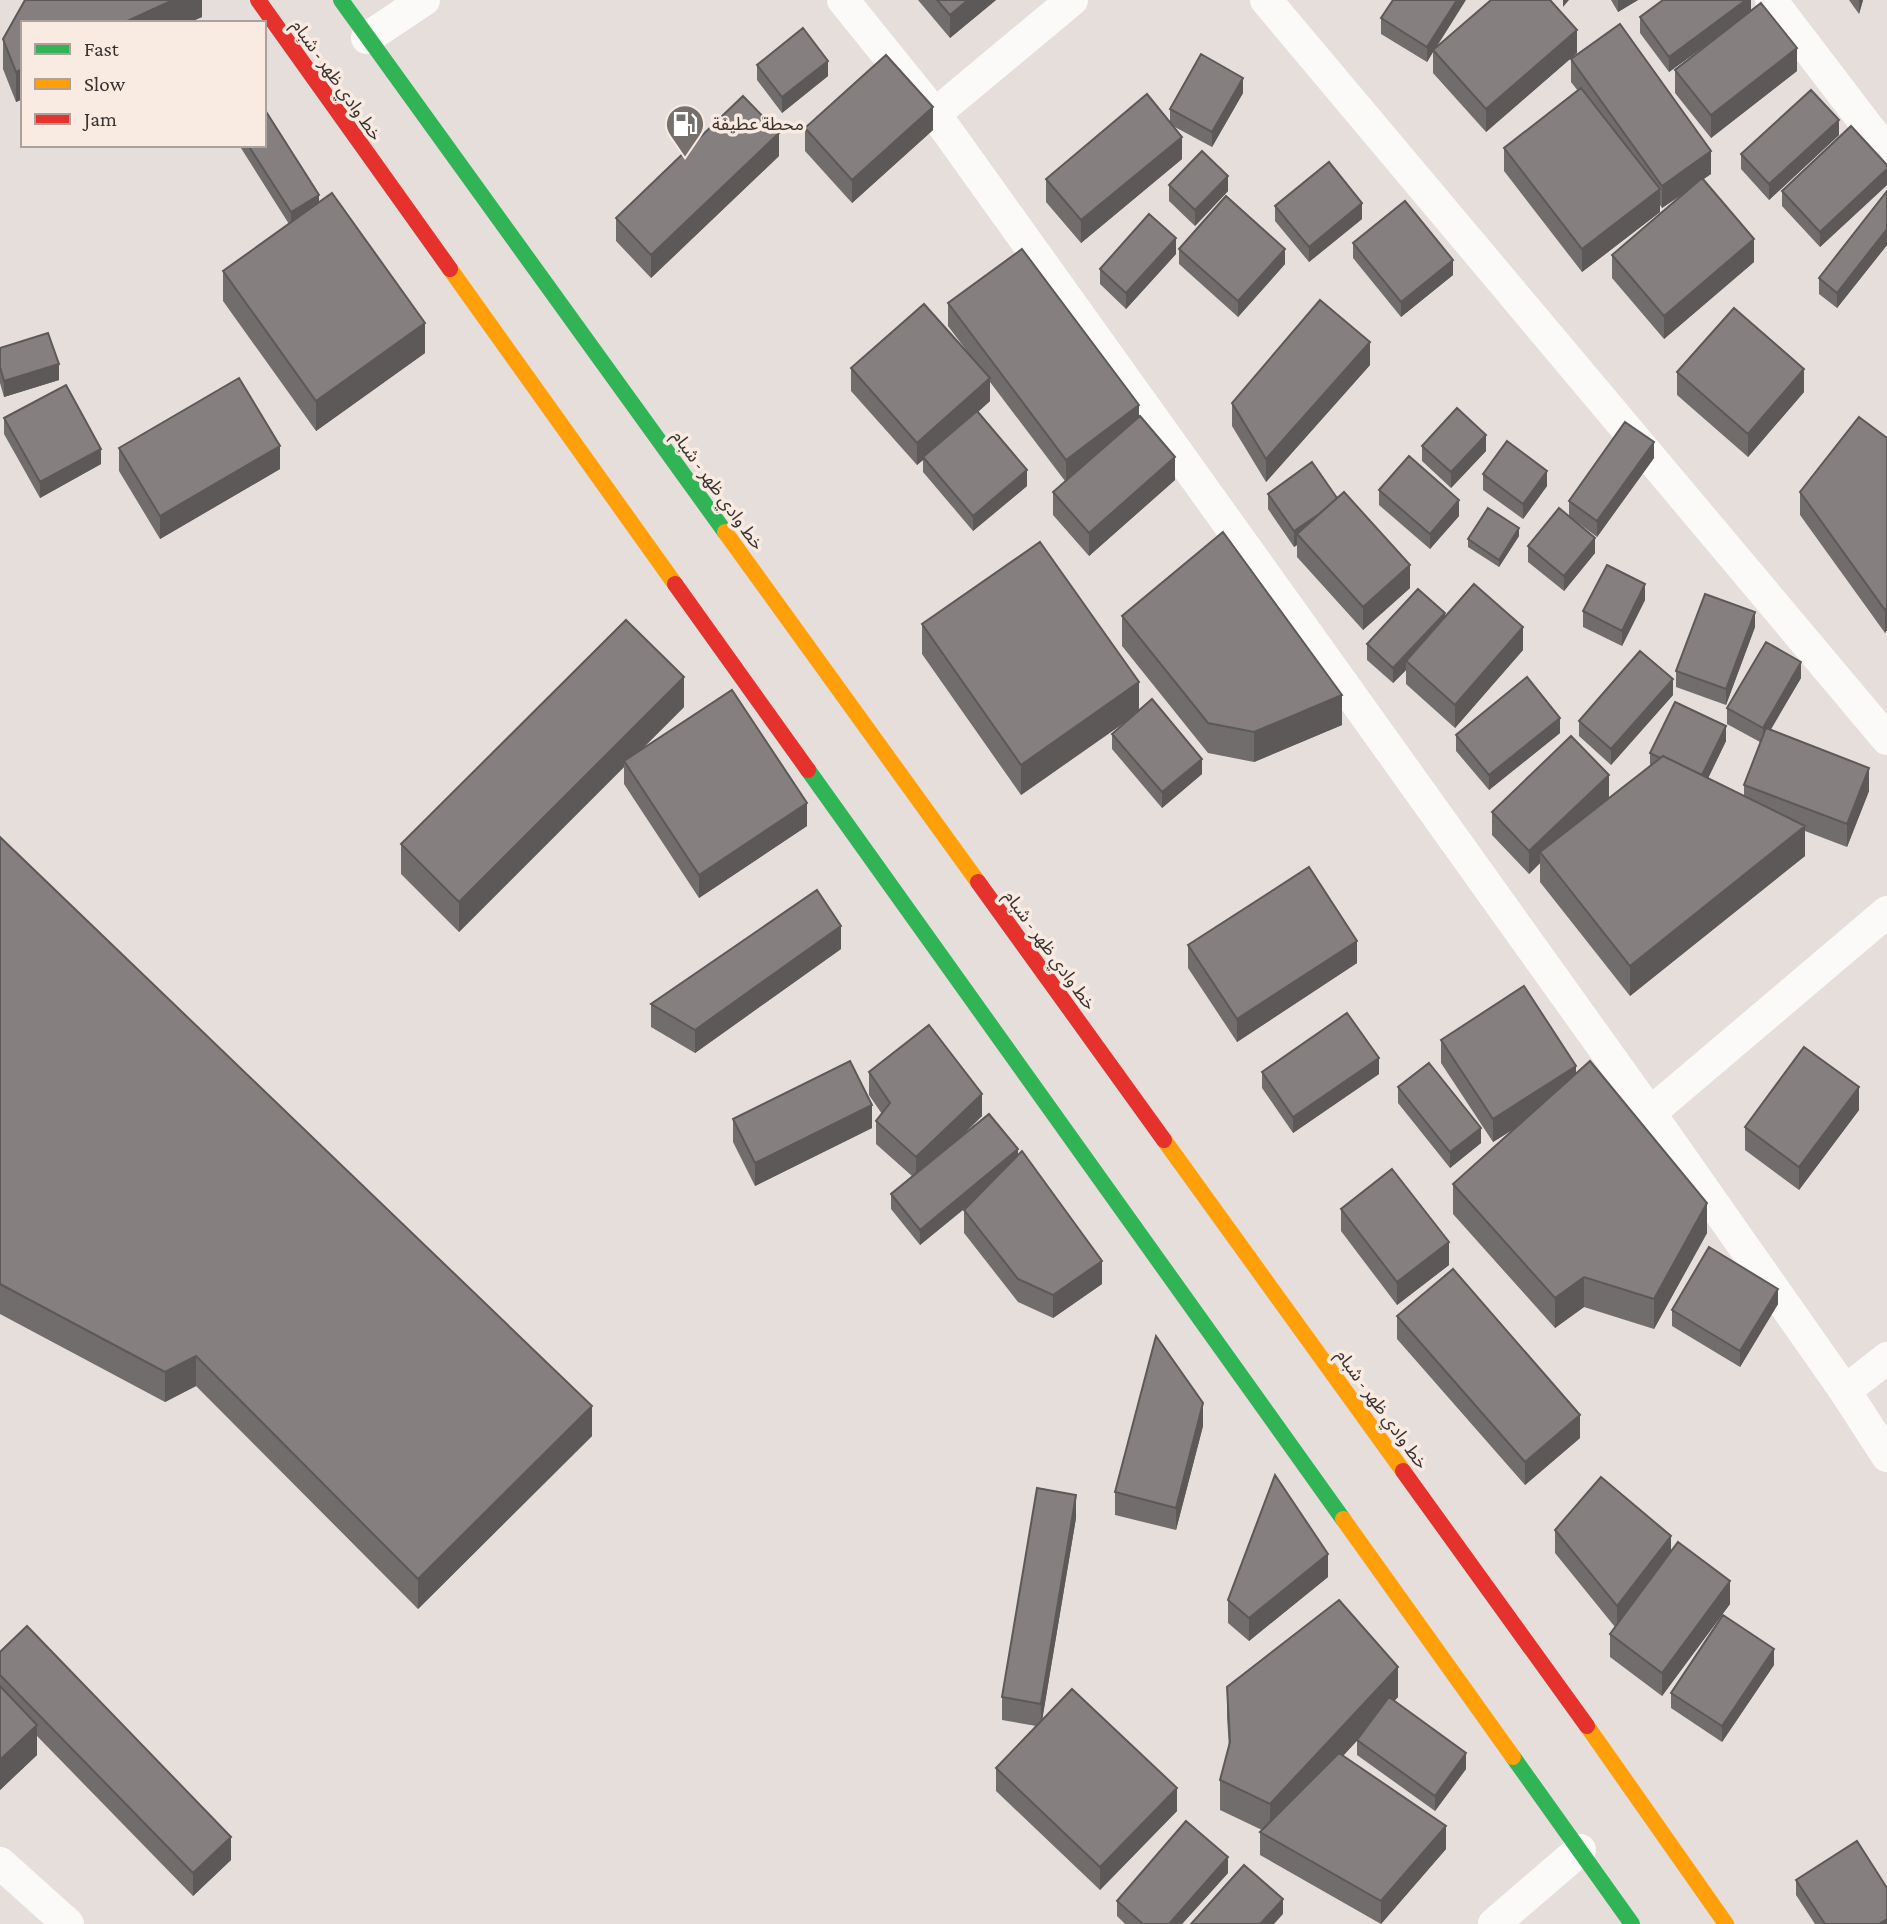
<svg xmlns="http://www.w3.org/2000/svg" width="1887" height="1924" font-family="'Crimson Pro','Noto Sans Arabic',serif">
  <rect width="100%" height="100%" fill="#e6deda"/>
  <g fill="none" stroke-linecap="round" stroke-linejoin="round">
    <path stroke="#fbfaf9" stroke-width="32" d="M843,0l92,114 715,999 195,278 42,65
      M1266,0l621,739
      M1771,0l116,152
      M367,38l57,-38
      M935,114l137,-114
      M1650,1113l237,-201
      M1845,1391l42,-33
      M0,1863l68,61
      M1494,1924l86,-74"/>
    <path stroke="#30b455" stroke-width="16" d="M341,0l384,532
      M808,770l535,749
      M1513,1757l119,167"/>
    <path stroke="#ff9f0a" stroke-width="16" d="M450,269l225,315
      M725,532l253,350
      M1164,1140l239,331
      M1343,1519l170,238
      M1587,1726l139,198"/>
    <path stroke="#e5322d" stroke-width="16" d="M258,0l192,269
      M675,584l133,186
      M978,882l186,258
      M1403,1471l184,255"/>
  </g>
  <path fill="#726d6d" d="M25,0h177v17l-14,6h-165v76l-7,3 -13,-33v-30z
    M918,0h78l-46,38z
    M1611,0h27l-20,12z
    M1751,0v11l46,60 -86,67 -36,-45v-23l49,-38 -55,40 -29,-39v-16z
    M1849,0h14l-4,14z
    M1381,18l56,29 140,6 -91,79 -53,-59v-21l-6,10 -46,-28z
    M1571,59l140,115 -8,5 51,83 -90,77 -52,-61v-23l74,-63 -24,16 -2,-3v7l-78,60 -78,-101v-23l74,-57 -7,-9z
    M757,65l71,11 -46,37 -25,-33z
    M1243,93l-31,54 -39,-21 9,33 -101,84 -35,-41v-23l124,-57v-13z
    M805,128l128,2 -81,73 -47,-52z
    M1839,135l-70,65 -28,-31v-15z
    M239,145h25l55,58 106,150 -109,78 -93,-130v-30l66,-47z
    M779,156l-128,122 -35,-37v-23z
    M1887,165v20l-67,62 -38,-41v-15z
    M1169,185l59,6 -33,35 -26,-25z
    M1887,191v54l-50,63 -18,-14v-16z
    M1275,206l87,13 -53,43 -34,-41z
    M1353,243l100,32 -52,42 -48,-59z
    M1179,249l106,15 -47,53 -59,-53z
    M1176,254l-50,55 -26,-25v-15z
    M948,303l191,114 36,63 -86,76 -36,-41v-23l12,-11 -75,-99v19l-12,11 49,74 -54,45 -50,-59v-12l-6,5 -66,-74v-23l121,-10 -24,-32z
    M0,348l59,32 -55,17 -4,-14z
    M1370,365l-104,117 -34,-56v-23z
    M1677,372l127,20 -56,65 -71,-62z
    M4,418l97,46 -61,34 -36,-64z
    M1887,438v192l-2,3 -85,-118v-23z
    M1422,446l64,5 -35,37 -29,-27z
    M119,448l161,21 -120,70 -41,-68z
    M1654,458l-57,79 -24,-18 22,34 -31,38 -36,-29v-16l41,-30v-15z
    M1483,474l64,12 -24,33 -40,-29z
    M1379,490l80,26 -29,33 -51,-44z
    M1268,494l69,4 73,90 -47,42 -66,-73v-12l-3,2 -26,-38z
    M1519,536l-20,31 -31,-20v-8z
    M1645,600l-23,46 -39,-19v-16z
    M1122,616l220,109 -88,37 -46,-9 -86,-107z
    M1445,618l78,32 -68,78 -49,-44v-14l-13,13 -26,-23v-16z
    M922,624l217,87 63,63 -40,34 -50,-59v-15l15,-13 -106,74 -99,-141z
    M1755,627l-29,78 -50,-18v-16z
    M1801,678l-31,52 99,61 -22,56 -42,-16v25l-175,140 -90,-114v-19l-11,11 -37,-39v-23l117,-14 41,-32v-13l76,-12 -18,37 36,18v-11l16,-43 -33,-18v-16z
    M1673,695l-62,70 -32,-29v-15z
    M684,707l-43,43 166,76 -108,72 -75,-114v-17l-165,165 -58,-58v-30z
    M1560,733l-71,57 -33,-39v-16z
    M0,837l592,599 -174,173 -222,-223 -31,16 -165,-88z
    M1188,945l169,18 -120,79 -49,-74z
    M841,949l-146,104 -44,-26v-23z
    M1441,1040l135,33 131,160 -53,96 -70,-22 -29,21 -102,-114v-30l61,-55 -21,13 -52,-79z
    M869,1072l113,44 -20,20 56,19 84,129 -49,34 -35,-16 -54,-69v-23l4,-4 -48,39 -29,-36v-15l21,-18 -36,-32v-23l6,-7 -13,-19z
    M1262,1072l117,2 -86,59 -31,-45z
    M1398,1087l83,56 -31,25 -52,-65z
    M1859,1110l-60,80 -54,-40v-23z
    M733,1119l139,9 -117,58 -22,-44z
    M1341,1209l108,56 -52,40 -56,-74z
    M1778,1304l-38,63 -68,-41v-16z
    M1397,1316l183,122 -55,47 -128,-146z
    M1203,1426l-27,104 -61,-15v-23z
    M1076,1518l-34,202 135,91 -77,79 -104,-99v-23l40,-42 -34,-6v-23z
    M1555,1530l116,21 59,53 -68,92 -52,-39v-23l5,-7 -60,-74z
    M1328,1577l-79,64 -21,-18v-23z
    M0,1652l231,208 -38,36 -156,-160v19l-37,35z
    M1774,1665l-52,77 -51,-34v-15z
    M1227,1687l171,10 -4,4 72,68 -31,42 -78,-56v-15l-14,16 103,93 -65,75 -121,-69v-23l2,-2 -42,-20v-30l9,-32 -2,-31z
    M1228,1873l-46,51h-57l-8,-8v-15z
    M1796,1880l91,44h-72l-19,-29z"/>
  <path fill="#5d5959" d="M173,0h29v17l-14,6h-65z
    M968,0h28l-46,38v-23z
    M1457,0h9l-32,51 -1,-1v2l-6,10v-15z
    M1563,0h6l-6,7z
    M1618,0h20l-20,12z
    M1746,0h5v12l-82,60v-15z
    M1859,0h4l-4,14z
    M1577,30v23l-91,79v-23z
    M1797,48v23l-86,67v-23z
    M828,61v15l-46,37v-16z
    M23,69v30l-7,3v-30z
    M1243,78v15l-31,54v-15z
    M933,107v23l-81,73v-23z
    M1839,120v15l-70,65v-16z
    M779,133v23l-128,122v-23z
    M1182,137v22l-101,84v-23z
    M1711,151v23l-49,34v-22z
    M1887,169v16l-67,62v-15z
    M1228,176v15l-33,35v-16z
    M1660,189v23l-78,60v-23z
    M319,195v15l-28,18v-16z
    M1362,203v16l-53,43v-15z
    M1887,229v16l-50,63v-15z
    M1176,238v16l-50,55v-16z
    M1754,239v23l-90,77v-23z
    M1285,249v15l-47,53v-16z
    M1453,260v15l-52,42v-15z
    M425,323v30l-109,78v-30z
    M1370,342v23l-104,117v-23z
    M59,364v16l-55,17v-16z
    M1804,369v23l-56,65v-23z
    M990,378v23l-65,58 -2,-2v3l-6,5v-22z
    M1139,405v23l-73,55v-23z
    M1486,435v16l-35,37v-16z
    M1654,442v16l-57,79v-16z
    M280,446v23l-120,70v-23z
    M101,449v15l-61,34v-16z
    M1175,457v23l-86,76v-23z
    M1027,470v16l-54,45v-15z
    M1547,471v15l-24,33v-15z
    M1459,500v16l-29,33v-15z
    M1339,501l-42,33v11l-3,2v-16z
    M1519,528v8l-20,31v-7z
    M1595,538v15l-31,38v-15z
    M1410,565v23l-47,42v-23z
    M1645,584v16l-23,46v-15z
    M1887,607v23l-2,3v-23z
    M1755,612v15l-29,78v-16z
    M1445,613v16l-39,32v9l-13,13v-15z
    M1523,627v23l-68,78v-23z
    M1801,662v16l-38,65v-15z
    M684,677v30l-58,58 -2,-4v6l-165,165v-30z
    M1673,679v16l-62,70v-16z
    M1139,682v30l-118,83v-30z
    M1342,695v30l-88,37v-30z
    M1560,718v15l-71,57v-15z
    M1726,726v15l-25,52v-16z
    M1202,759v15l-40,34v-16z
    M1869,768v23l-22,56v-23z
    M1609,775v23l-69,54v11l-11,11v-23z
    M807,803v23l-108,72v-23z
    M1805,826v30l-175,140v-30z
    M841,926v23l-146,104v-23z
    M1357,941v22l-120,79v-23z
    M1379,1058v16l-86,59v-16z
    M1576,1066v23l-83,53v-23z
    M1859,1087v23l-60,80v-23z
    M982,1094v22l-66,63v-22z
    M872,1105v23l-117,58v-23z
    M1481,1128v15l-31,25v-16z
    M1018,1149v15l-98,81v-15z
    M1707,1203v30l-53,96v-30z
    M1449,1242v23l-52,40v-23z
    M1102,1261v23l-49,34v-23z
    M1584,1277v30l-29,21v-30z
    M1778,1289v15l-38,63v-16z
    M196,1356v30l-31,16v-30z
    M1203,1403v23l-27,104v-22z
    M592,1406v30l-174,173v-30z
    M1580,1415v23l-55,47v-23z
    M1076,1495v23l-35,209v-23z
    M1671,1536v23l-54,70v-23z
    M1328,1554v23l-79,64v-23z
    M1730,1581v23l-68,92v-23z
    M1774,1649v16l-52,77v-16z
    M1398,1667v30l-128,137v-30z
    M37,1725v30l-37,35v-30z
    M1466,1753v16l-31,42v-15z
    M1177,1788v23l-77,79v-23z
    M1446,1826v23l-65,75v-23z
    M231,1837v23l-38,36v-23z
    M1228,1857v16l-46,51h-13z
    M1283,1899v15l-9,10h-14z
    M1887,1919v5h-8z"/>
  <path fill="#857f7f" stroke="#5d5959" stroke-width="2" d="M25,0h148l-50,23h-100v46l-7,3 -13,-33z
    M937,0h31l-18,15z
    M1393,0h64l-30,47 -46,-29z
    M1491,0h59l27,30 -91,79 -53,-59z
    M1663,0h83l-77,57 -29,-40z
    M1761,3l36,45 -86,67 -36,-45z
    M1620,24l91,127 -49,35 -91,-127z
    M803,28l25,33 -46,36 -25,-32z
    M1201,54l42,24 -31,54 -42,-23z
    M886,55l47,52 -81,73 -47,-52z
    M1581,88l79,101 -78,60 -78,-101z
    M1811,90l28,30 -70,64 -28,-30z
    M1147,94l35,43 -101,83 -35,-41z
    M743,96l36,37 -128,122 -35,-37z
    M265,110l54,85 -28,17 -43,-67h16v-34z
    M1851,126l36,39v4l-67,63 -38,-41z
    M1202,151l26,25 -33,34 -26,-25z
    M1329,162l33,41 -53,44 -34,-41z
    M1702,178l52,61 -90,77 -52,-61z
    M1887,191v38l-50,64 -18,-15z
    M332,193l93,130 -109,78 -93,-130z
    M1226,196l59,53 -47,52 -59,-52z
    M1405,201l48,59 -52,42 -48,-59z
    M1149,214l27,24 -50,55 -26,-24z
    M1022,249l117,156 -73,55 -118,-157z
    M1320,300l50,42 -104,117 -34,-56z
    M924,304l66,74 -73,65 -66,-75z
    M1734,308l70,61 -56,65 -71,-62z
    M48,333l11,31 -55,17 -4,-14v-19z
    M239,378l41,68 -120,70 -41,-68z
    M66,385l35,64 -61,33 -36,-64z
    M1457,408l29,27 -35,37 -29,-26z
    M977,411l50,59 -54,46 -50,-59z
    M1140,416l35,41 -86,76 -36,-41z
    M1859,417l28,21v169l-2,3 -85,-118z
    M1625,422l29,20 -57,79 -28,-20z
    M1507,441l40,30 -24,33 -40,-30z
    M1409,456l50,44 -29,34 -51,-44z
    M1312,462l25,36 -18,16 -25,17 -26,-37z
    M1344,492l66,73 -47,42 -66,-73z
    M1488,508l31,20 -20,32 -31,-21z
    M1559,508l36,30 -31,38 -36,-30z
    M1223,532l119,163 -88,37 -46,-9 -86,-107z
    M1040,542l99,140 -118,83 -99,-141z
    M1607,565l38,19 -23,47 -39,-20z
    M1474,584l49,43 -68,78 -49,-44z
    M1418,589l27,24 -52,55 -26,-24z
    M1705,594l50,18 -29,77 -50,-18z
    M626,620l58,57 -225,225 -58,-58z
    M1766,642l35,20 -38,66 -36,-20z
    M1640,651l33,28 -62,70 -32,-28z
    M1527,677l33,41 -71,57 -33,-40z
    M732,690l75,113 -108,72 -75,-114z
    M1152,699l50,60 -40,33 -50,-58z
    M1675,702l51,24 -24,49 -39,-19 -3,2 -10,-5z
    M1766,728l103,40 -22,56 -103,-39z
    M1571,736l38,39 -80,76 -37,-39z
    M1663,756l142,70 -175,140 -90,-114z
    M0,837l592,569 -174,173 -222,-223 -31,16 -165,-88z
    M1309,867l48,74 -120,78 -49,-74z
    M817,890l24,36 -146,104 -44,-26z
    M1524,986l52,80 -83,53 -52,-79z
    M1347,1013l32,45 -86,59 -31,-45z
    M929,1025l53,69 -66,63 -40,-36 14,-18 -21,-31z
    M1804,1047l55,40 -60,80 -54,-40z
    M850,1061l22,44 -117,58 -22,-44z
    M1590,1061l117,142 -53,96 -70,-22 -29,21 -102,-114z
    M1429,1063l52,65 -31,24 -52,-65z
    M989,1114l29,35 -98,81 -29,-36z
    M1022,1151l80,110 -49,34 -35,-16 -54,-69z
    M1392,1169l57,73 -52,40 -56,-73z
    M1709,1247l69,42 -38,62 -68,-41z
    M1453,1269l127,146 -55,47 -128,-146z
    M1156,1336l47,67 -27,105 -61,-16z
    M1275,1475l53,79 -79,64 -21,-18z
    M1601,1477l70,59 -54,70 -62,-76z
    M1037,1488l39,7 -35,209 -39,-7z
    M1678,1542l52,39 -68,92 -52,-39z
    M1339,1600l59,67 -128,137 -50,-24 10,-38 -3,-55z
    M1723,1615l51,34 -52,77 -51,-33z
    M27,1626l204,211 -38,36 -193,-198v-23z
    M0,1686l37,39 -37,35z
    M1072,1689l105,99 -77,79 -104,-99z
    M1389,1697l77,56 -31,43 -78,-56z
    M1339,1753l107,73 -65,75 -121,-69z
    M1186,1821l42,36 -59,67h-26l-26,-23z
    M1857,1841l30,47v31l-8,5h-54l-29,-44z
    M1244,1865l39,34 -23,25h-69z"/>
  <defs>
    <g id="fuel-pin" transform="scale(2.0125)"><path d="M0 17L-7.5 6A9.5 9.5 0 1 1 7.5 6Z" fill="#76706c" stroke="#f9eae2"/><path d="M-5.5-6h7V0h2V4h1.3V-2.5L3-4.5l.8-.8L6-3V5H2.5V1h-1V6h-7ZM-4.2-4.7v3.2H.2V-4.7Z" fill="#fff"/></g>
  </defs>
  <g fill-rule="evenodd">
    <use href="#fuel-pin" x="685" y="124"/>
  </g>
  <g text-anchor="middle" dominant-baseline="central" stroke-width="7" stroke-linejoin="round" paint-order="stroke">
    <g font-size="18" fill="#393431" stroke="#f9eae2">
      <text transform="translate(337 80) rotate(55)">خط وادي ظهر - شبام</text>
      <text transform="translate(718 490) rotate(54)">خط وادي ظهر - شبام</text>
      <text transform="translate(1050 950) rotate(54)">خط وادي ظهر - شبام</text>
      <text transform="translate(1382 1409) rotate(54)">خط وادي ظهر - شبام</text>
    </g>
    <g font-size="18" fill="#393431" stroke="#f9eae2" text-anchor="start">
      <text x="712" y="124">محطة عطيفة</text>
    </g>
  </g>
  <rect x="21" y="21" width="245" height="126" fill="#f9eae2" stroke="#aca19b" stroke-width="2"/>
  <rect x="35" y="44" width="35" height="10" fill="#30b455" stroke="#aca19b" stroke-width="2"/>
  <text x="84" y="56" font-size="21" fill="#393431">Fast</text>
  <rect x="35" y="79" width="35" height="10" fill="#ff9f0a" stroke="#aca19b" stroke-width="2"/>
  <text x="84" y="91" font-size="21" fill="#393431">Slow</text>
  <rect x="35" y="114" width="35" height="10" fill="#e5322d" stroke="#aca19b" stroke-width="2"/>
  <text x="84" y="126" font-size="21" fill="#393431">Jam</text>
</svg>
